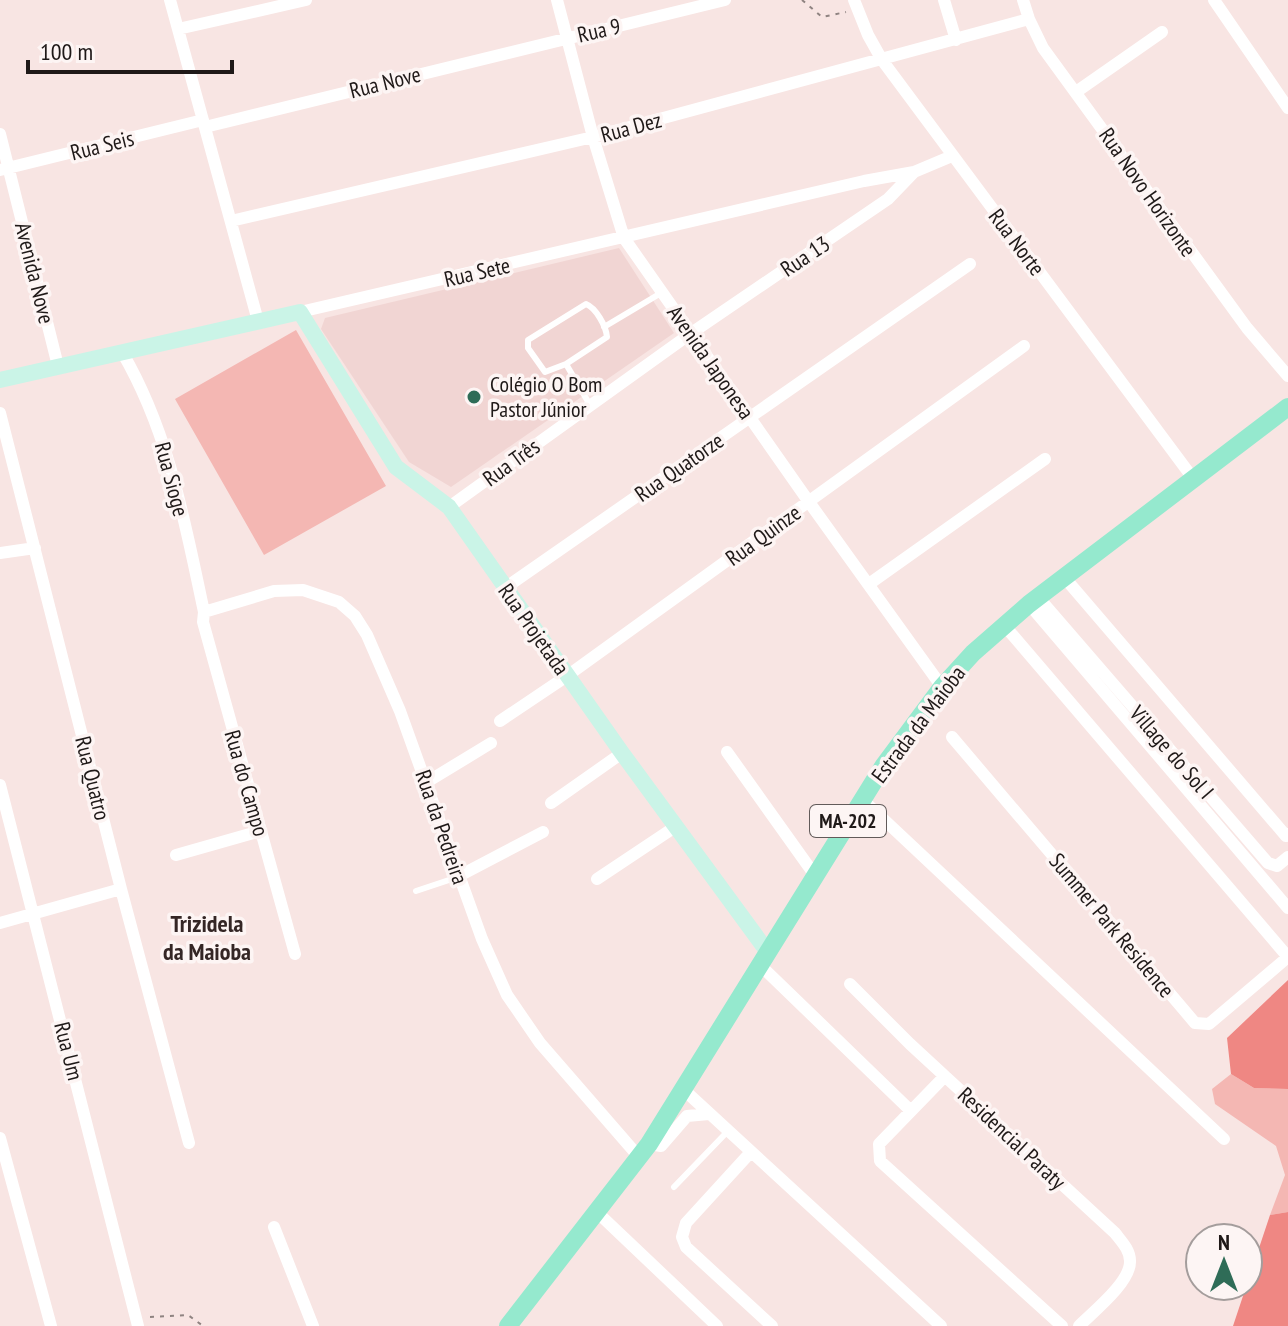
<svg xmlns="http://www.w3.org/2000/svg" width="1288" height="1326" font-family="'PT Sans Narrow',sans-serif">
  <rect width="100%" height="100%" fill="#f8e5e3"/>
  <path fill="#f1d5d3" d="M619,248l55,85 -223,154 -42,-25 -88,-133 4,-11z"/>
  <path fill="#f4b7b3" d="M296,330l90,156 -122,69 -89,-156z
    M1231,1074l23,14 34,1v123l-18,3 15,-40 -9,-29 -61,-42 -3,-15z"/>
  <path fill="#ef8783" d="M1288,980v109l-34,-1 -23,-14 -4,-36z
    M1288,1212v114h-55l37,-111z"/>
  <g fill="none" stroke-linecap="round" stroke-linejoin="round">
    <path stroke="#8f8381" stroke-width="2" stroke-dasharray="4 6" stroke-linecap="butt" d="M802,0l20,17 24,-5
      M150,1317l38,-2 15,11"/>
    <path stroke="#fff" stroke-width="6" d="M586,304c10,4 20,22 21,33l-41,27 -21,8 -17,-24v-8z
      M604,327l57,-34
      M566,364l24,41
      M416,891l42,-14
      M674,1187l53,-55"/>
    <path stroke="#fff" stroke-width="12" d="M170,0l88,321
      M557,0l36,137 31,101 185,264 133,185
      M854,0l14,35 14,25 310,417
      M944,0l12,40
      M1023,0l6,19 14,29 204,280 41,48
      M1214,0l74,108
      M178,29l128,-29
      M1076,92l86,-60
      M205,127l520,-127
      M0,134l58,232
      M0,170l203,-50
      M231,221l362,-84 436,-118
      M300,312l564,-131 50,-9 38,-16
      M122,352c47,80 63,171 82,260l-1,10 92,332
      M0,413l121,476 68,254
      M449,507l241,-173 198,-135 26,-27
      M0,553l35,-5
      M1064,577l222,259 2,-2
      M869,584l176,-125
      M505,588l465,-324
      M1038,597l230,266 9,3 11,-9
      M1029,604l259,304
      M204,612l70,-21 29,-1 36,12 16,14 12,19 33,76 82,228 25,56 33,48 99,114
      M1004,625l284,332
      M500,721l67,-45 457,-330
      M952,737l243,286 14,1 79,-67
      M727,752l87,122
      M427,782l64,-39
      M0,785l138,541
      M862,799l362,340
      M551,803l71,-50
      M176,855l84,-24
      M459,876l84,-44
      M597,879l78,-52
      M0,923l121,-34
      M759,964l152,147
      M850,984l60,60 205,189c7,9 15,17 15,28 1,21 -37,51 -51,65
      M945,1076l-66,68 1,17 182,165
      M683,1089l258,237
      M0,1138l51,188
      M649,1144l12,2 26,-30 22,-2
      M750,1153l-64,70 -4,14 4,10 86,79
      M598,1213l119,113
      M274,1227l39,99"/>
    <path stroke="#caf4e7" stroke-width="16" d="M0,380l300,-68 96,155 53,40 173,246 145,198"/>
    <path stroke="#95e9ce" stroke-width="18" d="M508,1326l141,-182 235,-379 58,-78 31,-34 56,-49 259,-197"/>
  </g>
  <circle fill="#2f6c57" stroke="#fdf5f4" stroke-width="3" cx="474" cy="397" r="8"/>
  <g text-anchor="middle" dominant-baseline="central" stroke-width="7" stroke-linejoin="round" paint-order="stroke">
    <rect fill="#fdf5f4" stroke="#625b5a" stroke-width="2" x="810" y="805" width="76" height="32" rx="6"/>
    <g font-size="20" font-weight="bold" fill="#1f1918">
      <text x="848" y="821">MA-202</text>
    </g>
    <g font-size="22" fill="#1f1918" stroke="#fdf5f4">
      <text transform="translate(599 30) rotate(-13)">Rua 9</text>
      <text transform="translate(385 82) rotate(-14)">Rua Nove</text>
      <text transform="translate(631 127) rotate(-15)">Rua Dez</text>
      <text transform="translate(102 145) rotate(-14)">Rua Seis</text>
      <text transform="translate(1148 192) rotate(55)">Rua Novo Horizonte</text>
      <text transform="translate(1017 242) rotate(53)">Rua Norte</text>
      <text transform="translate(805 256) rotate(-34)">Rua 13</text>
      <text transform="translate(477 272) rotate(-13)">Rua Sete</text>
      <text transform="translate(35 273) rotate(76)">Avenida Nove</text>
      <text transform="translate(711 362) rotate(55)">Avenida Japonesa</text>
      <text transform="translate(511 462) rotate(-36)">Rua Três</text>
      <text transform="translate(679 467) rotate(-35)">Rua Quatorze</text>
      <text transform="translate(172 479) rotate(75)">Rua Sioge</text>
      <text transform="translate(763 535) rotate(-36)">Rua Quinze</text>
      <text transform="translate(534 629) rotate(55)">Rua Projetada</text>
      <text transform="translate(918 724) rotate(-53)">Estrada da Maioba</text>
      <text transform="translate(1172 752) rotate(49)">Village do Sol I</text>
      <text transform="translate(93 778) rotate(76)">Rua Quatro</text>
      <text transform="translate(247 783) rotate(74)">Rua do Campo</text>
      <text transform="translate(442 827) rotate(71)">Rua da Pedreira</text>
      <text transform="translate(1112 925) rotate(50)">Summer Park Residence</text>
      <text transform="translate(69 1051) rotate(76)">Rua Um</text>
      <text transform="translate(1012 1138) rotate(43)">Residencial Paraty</text>
    </g>
    <g font-size="22" fill="#1f1918" stroke="#fdf5f4" text-anchor="start">
      <text x="490" y="384">Colégio O Bom<tspan x="490" dy="25">Pastor Júnior</tspan></text>
    </g>
    <g font-size="24" font-weight="bold" fill="#342625" stroke="#fdf5f4">
      <text x="207" y="923">Trizidela<tspan x="207" dy="28">da Maioba</tspan></text>
    </g>
  </g>
  <g transform="translate(1224 1262)"><circle r="38" fill="#fdf5f4" stroke="#a49d9c" stroke-width="2"/>
  <path d="M0-6L14 30L0 20L-14 30Z" fill="#2f6c57"/>
  <text y="-12" font-size="22" font-weight="bold" text-anchor="middle" fill="#1f1918">N</text>
  </g>
  <path d="M28 60v12h204v-12" fill="none" stroke="#1f1918" stroke-width="4"/>
  <text x="40" y="60" font-size="24" fill="#1f1918" stroke="#fdf5f4" stroke-width="6" paint-order="stroke">100 m</text>
</svg>
